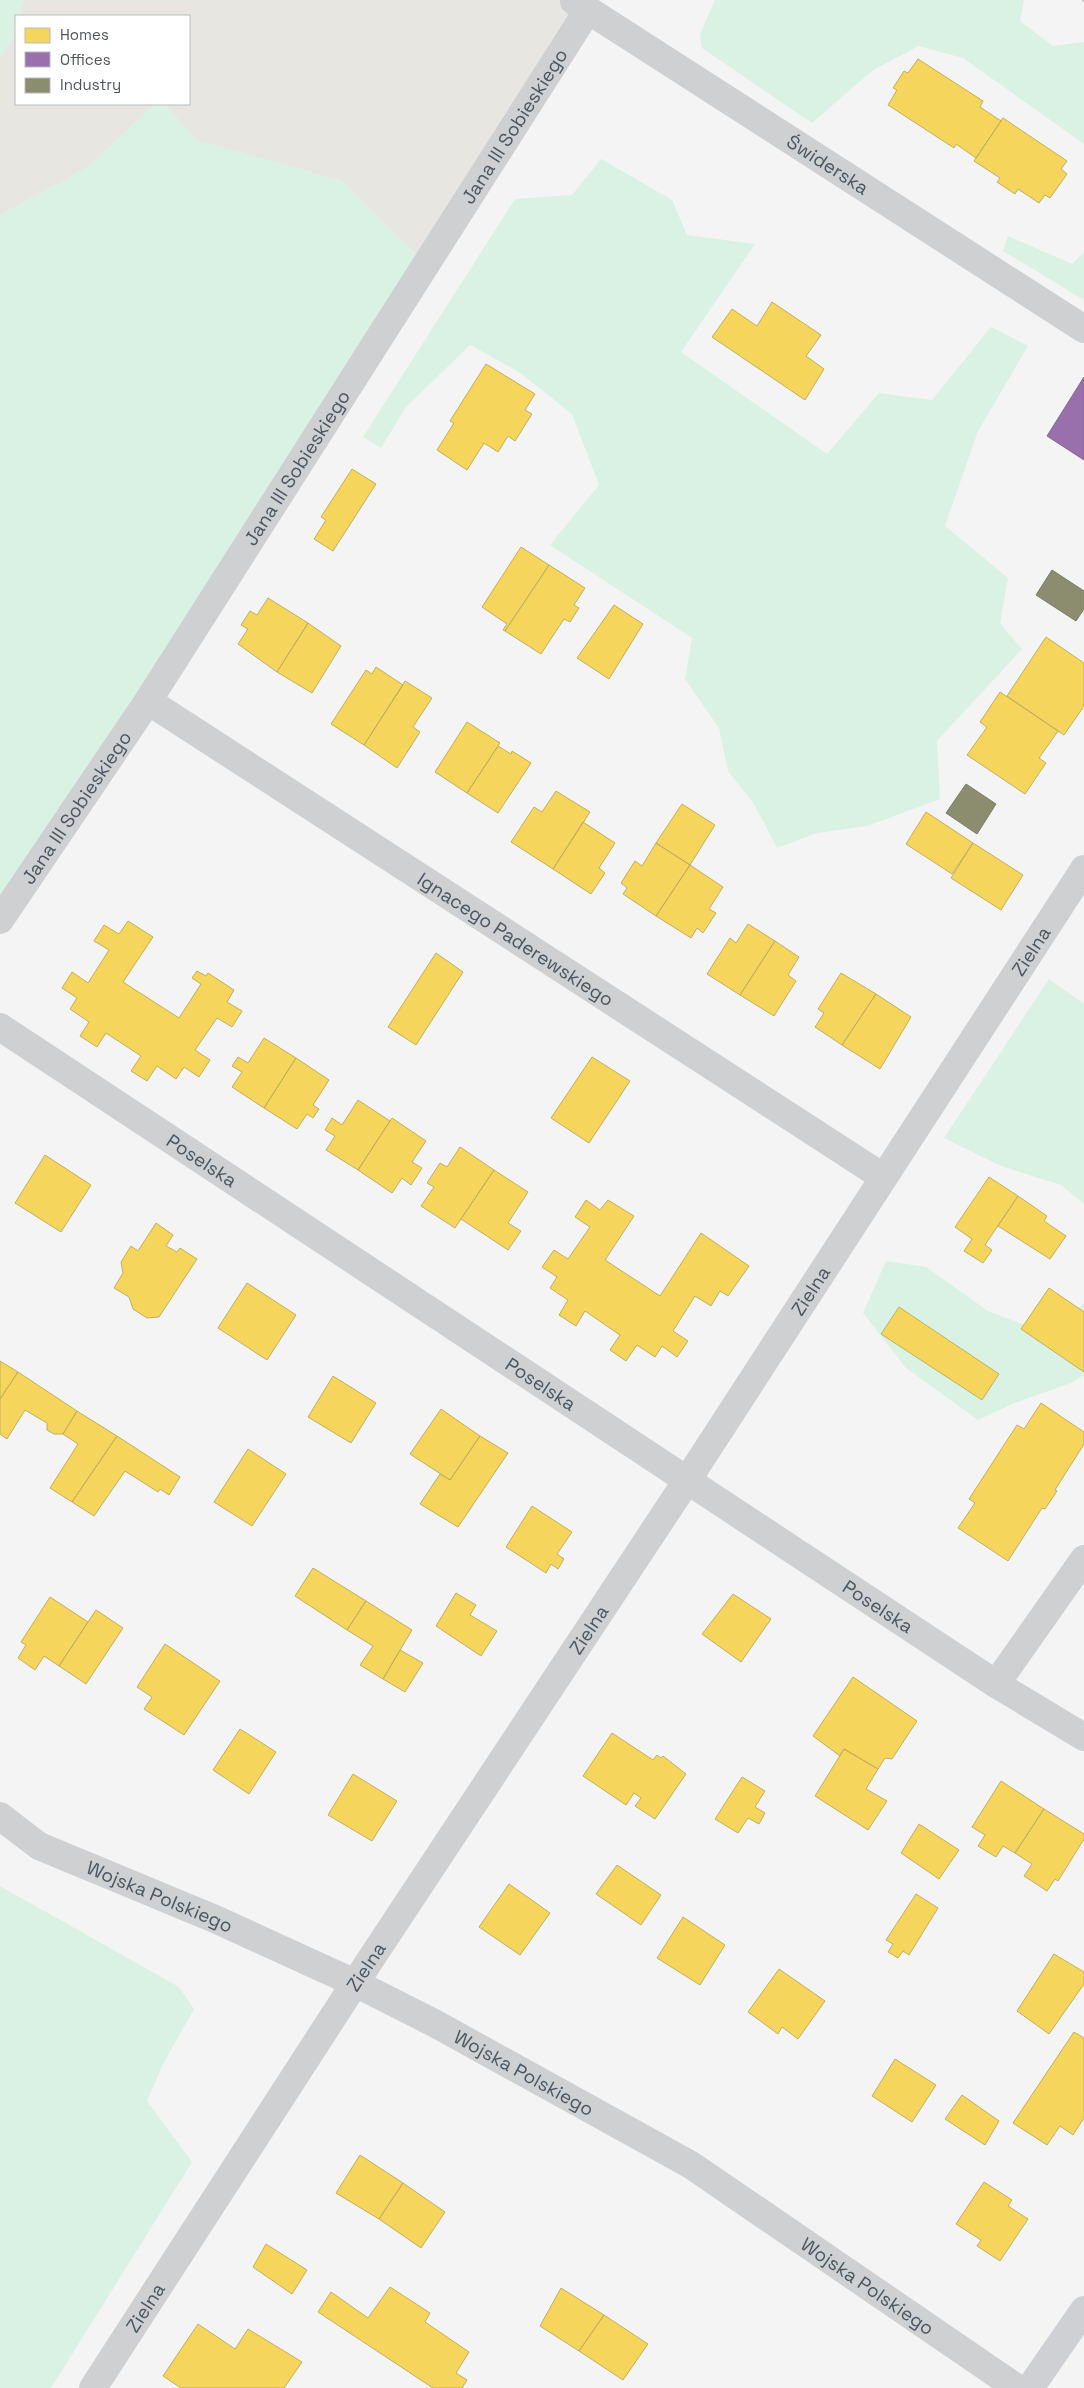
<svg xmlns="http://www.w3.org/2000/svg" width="1084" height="2388" font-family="'Space Grotesk',sans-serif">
  <rect width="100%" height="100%" fill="#f4f4f4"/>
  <path fill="#d9f2e3" d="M0,0h24l-5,16h-3l-3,23 -13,20z
    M715,0h309l-4,21 33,25 31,-4v102l-121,-86 -44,-12 -46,24 -61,53 -110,-75 -2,-14z
    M154,104h10l33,36 145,41 84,84 -426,661v-711l88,-48z
    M601,159l71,41 15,35 68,9 -74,108 146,102 52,-61 53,7 59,-73 37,19 -50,85 -33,95 63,52 -8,45 22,26 -85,92 3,58 -73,27 -50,7 -40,15 -23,-44 -26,-33 -9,-43 -34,-49 7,-41 -142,-93 49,-60 -27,-71 -53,-42 -49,-27 -64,62 -25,41 -18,-11 152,-238 57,-4z
    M1008,236l64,28 12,-12v48l-81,-49z
    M1049,979l35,25v200l-23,-19 -60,-19 -57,-28z
    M886,1261l40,6 62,44 51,19 45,-26v71l-13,8 -59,21 -34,16 -72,-52 -43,-55z
    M0,1886l179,101 15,22 -31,55 -16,37 45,61 -141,226h-51z"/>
  <path fill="#e7e6e1" d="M24,0h549l15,10 -162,255 -84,-84 -145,-41 -33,-36h25v-88h-170z
    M16,27v77h138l-66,63 -88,48v-156l13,-20z"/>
  <path fill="#f6d55c" stroke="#c2af5e" d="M918,59l65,42 -3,6 21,14 -25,37 -20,-14 -2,4 -66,-43 9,-15 -4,-2 11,-17 4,2z
    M1003,118l64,43 -6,8 6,5 -17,24 -5,-3 -6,8 -21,-14 -3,5 -18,-12 3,-4 -26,-17z
    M772,302l49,33 -15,21 18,13 -19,31 -93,-63 20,-28 25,17z
    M486,364l49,30 -10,16 7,4 -17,27 -7,-5 -10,16 -14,-9 -17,27 -30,-20 17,-27 -4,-2z
    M352,469l24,15 -43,67 -19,-12 12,-19 -5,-3z
    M521,547l28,18 -44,66 -2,-1 4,-6 -25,-17z
    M549,565l36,23 -11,17 5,3 -9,14 -6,-3 -23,35 -36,-23z
    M268,598l40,25 -31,49 -39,-28 10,-15 -7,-4 9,-14 7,4z
    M614,605l29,19 -34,55 -32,-21z
    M308,623l33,23 -29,47 -35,-21z
    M1046,637l38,26v43l-20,29 -57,-39z
    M376,667l27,18 -39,60 -33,-21 35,-54 6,4z
    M405,681l27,17 -19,29 7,5 -23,36 -33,-23z
    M1000,692l58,39 -19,27 7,5 -21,31 -58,-39 20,-28 -7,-5z
    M467,722l33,21 -33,50 -32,-21z
    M498,746l13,8 1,-3 19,12 -33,50 -31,-20z
    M556,791l34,21 -37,57 -42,-27 23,-35 8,5z
    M682,804l33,21 -25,40 -34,-22z
    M926,812l47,31 -21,31 -46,-30z
    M583,822l32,21 -16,25 6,5 -14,21 -38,-25z
    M656,843l34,22 -34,51 -33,-22 4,-6 -6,-5 14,-22 7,5z
    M973,843l50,32 -22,35 -50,-32z
    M690,865l33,22 -14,22 7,4 -13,20 -6,-5 -6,10 -35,-22z
    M128,921l25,16 -30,45 56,36 22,-34 -9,-6 5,-7 9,5 2,-3 26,17 -7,12 15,9 -10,16 -15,-9 -22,32 15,10 -11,17 -15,-10 -8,12 -19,-13 -10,15 -16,-10 10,-15 -35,-23 -9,14 -17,-11 9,-14 -19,-13 7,-11 -15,-10 10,-16 16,11 21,-33 -15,-9 10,-16 15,9z
    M748,924l27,17 -35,54 -33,-21 23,-36 6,5z
    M775,941l24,16 -11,18 8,6 -22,35 -34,-21z
    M436,953l27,19 -47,73 -28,-18z
    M841,973l35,21 -34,51 -27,-18 9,-14 -6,-4z
    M876,994l35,23 -31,52 -38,-24z
    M264,1038l32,20 -32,50 -32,-21 10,-15 -10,-6 6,-9 10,6z
    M592,1057l38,24 -41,62 -38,-25z
    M296,1058l33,22 -16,25 6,4 -6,9 -6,-4 -10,15 -33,-21z
    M358,1100l32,21 -32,49 -32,-20 9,-14 -10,-6 7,-12 10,7z
    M392,1118l34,23 -14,21 10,6 -11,17 -9,-7 -10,15 -34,-23z
    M460,1147l34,23 -39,58 -34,-22 13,-19 -7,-4 13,-20 7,4z
    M45,1155l46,30 -30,47 -46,-29z
    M494,1170l34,22 -20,31 13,8 -13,19 -47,-31z
    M989,1177l29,19 -33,49 7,5 -9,13 -19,-12 8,-12 -17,-12z
    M1018,1196l29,20 -3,5 22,15 -16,23 -52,-33z
    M586,1200l14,10 8,-10 26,16 -29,44 55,36 41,-63 48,33 -21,30 -8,-5 -9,15 -16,-10 -22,35 15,10 -11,16 -15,-11 -7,11 -18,-12 -11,16 -16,-11 10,-15 -35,-24 -9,15 -17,-11 9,-15 -18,-12 7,-11 -15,-10 12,-17 14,9 22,-32 -15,-10z
    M156,1223l17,12 -7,11 11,6 3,-4 17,11 -38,58 -12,1 -14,-9 -4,-12 -15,-9 9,-15 -2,-11 10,-16 7,5z
    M247,1283l49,32 -29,45 -49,-32z
    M1049,1288l35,24v60l-63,-43z
    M899,1307l100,67 -17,26 -101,-66z
    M0,1361l18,11 -18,27z
    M18,1372l59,39 -14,23h-9l-7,-4v-7l-22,-13 -18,29 -7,-5v-35z
    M333,1376l43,27 -25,40 -43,-26z
    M1041,1403l43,29v12l-29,46 2,1 -12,18 -3,-1 -34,53 -50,-33 17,-25 -6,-4 48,-74 7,4z
    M441,1409l39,27 -30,44 -40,-26z
    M77,1411l40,25 -45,66 -22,-14 28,-44 -15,-10z
    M117,1436l63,41 -11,18 -9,-6 -2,3 -33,-21 -31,45 -22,-14z
    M480,1436l28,17 -50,74 -38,-23 20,-30 10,6z
    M248,1449l38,25 -34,52 -38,-24z
    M532,1506l40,26 -15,22 7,5 -6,10 -7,-5 -5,9 -40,-26z
    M313,1568l53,33 -19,29 -52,-34z
    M456,1593l20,12 -6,10 27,16 -16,25 -45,-30z
    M733,1594l38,25 -30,43 -39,-28z
    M50,1597l38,25 -29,44 -15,-10 -9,14 -17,-12 8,-13 -5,-3z
    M366,1601l46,29 -29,49 -23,-14 13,-19 -26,-16z
    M96,1610l27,18 -37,56 -27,-18z
    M165,1644l55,37 -36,54 -40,-26 8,-12 -15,-10z
    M400,1650l23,13 -18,29 -22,-13z
    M853,1677l64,44 -25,38 -7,-1 -7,11 -34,-20 -4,7 -27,-20z
    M240,1729l36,23 -27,42 -36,-24z
    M612,1733l41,27 4,-5 4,3 2,-2 23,18 -31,45 -20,-13 6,-8 -7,-5 -8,12 -43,-29z
    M844,1749l34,20 -12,20 21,12 -19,29 -53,-34z
    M353,1774l44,27 -25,40 -44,-26z
    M742,1777l23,14 -10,16 10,6 -6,11 -11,-6 -10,15 -23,-14z
    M1001,1781l43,28 -29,44 -12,-7 -7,11 -18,-11 7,-11 -13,-8z
    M1044,1809l40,25v5l-26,42 -3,-2 -8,12 -23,-15 8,-12 -17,-11z
    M919,1824l40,26 -20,29 -38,-26z
    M617,1865l44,30 -20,30 -45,-31z
    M509,1884l41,29 -30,42 -41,-28z
    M916,1894l22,14 -29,47 -6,-4 -5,7 -10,-6 5,-8 -7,-4z
    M683,1917l42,28 -25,40 -43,-27z
    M1054,1954l30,18v12l-35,50 -32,-23z
    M779,1969l46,32 -27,38 -16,-12 -4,7 -30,-22z
    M1074,2032l10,6v80l-11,17 -13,-9 -13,19 -34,-22z
    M895,2059l41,26 -24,37 -40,-26z
    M962,2095l37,26 -14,24 -40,-26z
    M360,2155l43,28 -24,36 -43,-26z
    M984,2182l28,18 -4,6 20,13 -28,42 -23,-15 4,-6 -25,-16z
    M403,2183l42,29 -24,36 -42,-29z
    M266,2244l41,26 -15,24 -39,-27z
    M390,2287l40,26 -5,9 44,30 -13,21 11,7 -5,8h-29l-115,-76 13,-20 37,26z
    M561,2288l43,27 -25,36 -39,-25z
    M604,2315l44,29 -25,36 -44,-29z
    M198,2324l37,25 13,-20 54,33 -18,26h-103l-18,-12z"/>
  <path fill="#9970ab" stroke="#816895" d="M1084,377v83l-37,-24z"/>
  <path fill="#8c8c6e" stroke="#787c6a" d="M1052,570l32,21v18l-8,12 -40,-26z
    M966,784l30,20 -19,30 -31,-21z"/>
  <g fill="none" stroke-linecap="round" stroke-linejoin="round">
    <path stroke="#bcc7c4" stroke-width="3" stroke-dasharray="4 2.5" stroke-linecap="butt" d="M1082,0h2"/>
    <g stroke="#ced0d2" stroke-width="28">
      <path id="s1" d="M574,1l510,328"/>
      <path id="s2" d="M148,701l735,476"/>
      <path id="s3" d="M0,920l148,-219 440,-691"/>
      <path id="s4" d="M0,1027l996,657 88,53"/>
      <path d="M996,1684l88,-125"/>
      <path id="s5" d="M0,1816l39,30 176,73 140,64 81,41 255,141 326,223"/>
      <path id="s6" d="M93,2388l262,-405 333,-504 396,-610"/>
    </g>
    <path stroke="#ced0d4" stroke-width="28" d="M1030,2388l54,-78"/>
  </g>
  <g text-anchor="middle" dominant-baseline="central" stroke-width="5" stroke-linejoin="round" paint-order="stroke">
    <g font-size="19" fill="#4a5661" stroke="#fff">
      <text stroke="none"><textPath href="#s3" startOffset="946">Jana III Sobieskiego</textPath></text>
      <text stroke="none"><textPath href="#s1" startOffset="302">Świderska</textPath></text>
      <text stroke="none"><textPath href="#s3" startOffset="541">Jana III Sobieskiego</textPath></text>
      <text stroke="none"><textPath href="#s3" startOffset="136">Jana III Sobieskiego</textPath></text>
      <text stroke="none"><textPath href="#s2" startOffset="438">Ignacego Paderewskiego</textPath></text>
      <text stroke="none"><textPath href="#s6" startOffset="1716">Zielna</textPath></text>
      <text stroke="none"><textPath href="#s4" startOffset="242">Poselska</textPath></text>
      <text stroke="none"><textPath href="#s6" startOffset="1311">Zielna</textPath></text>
      <text stroke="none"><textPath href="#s4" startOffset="648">Poselska</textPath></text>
      <text stroke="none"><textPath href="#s4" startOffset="1052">Poselska</textPath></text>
      <text stroke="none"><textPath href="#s6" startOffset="906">Zielna</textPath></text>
      <text stroke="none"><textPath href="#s5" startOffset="180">Wojska Polskiego</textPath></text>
      <text stroke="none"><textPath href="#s6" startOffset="502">Zielna</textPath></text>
      <text stroke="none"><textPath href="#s5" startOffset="585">Wojska Polskiego</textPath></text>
      <text stroke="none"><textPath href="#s5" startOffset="990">Wojska Polskiego</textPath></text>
      <text stroke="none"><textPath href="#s6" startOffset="96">Zielna</textPath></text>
    </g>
  </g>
  <rect x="15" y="15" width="175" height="90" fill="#ffffff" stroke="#b7bbc0"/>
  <rect x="25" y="28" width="25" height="15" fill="#f6d55c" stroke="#b7bbc0"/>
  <text x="60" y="40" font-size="15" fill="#4a5661">Homes</text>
  <rect x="25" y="52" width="25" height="15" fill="#9970ab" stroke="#b7bbc0"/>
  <text x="60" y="65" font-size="15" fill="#4a5661">Offices</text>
  <rect x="25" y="78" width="25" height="15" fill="#8c8c6e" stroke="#b7bbc0"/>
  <text x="60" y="90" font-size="15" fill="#4a5661">Industry</text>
</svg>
